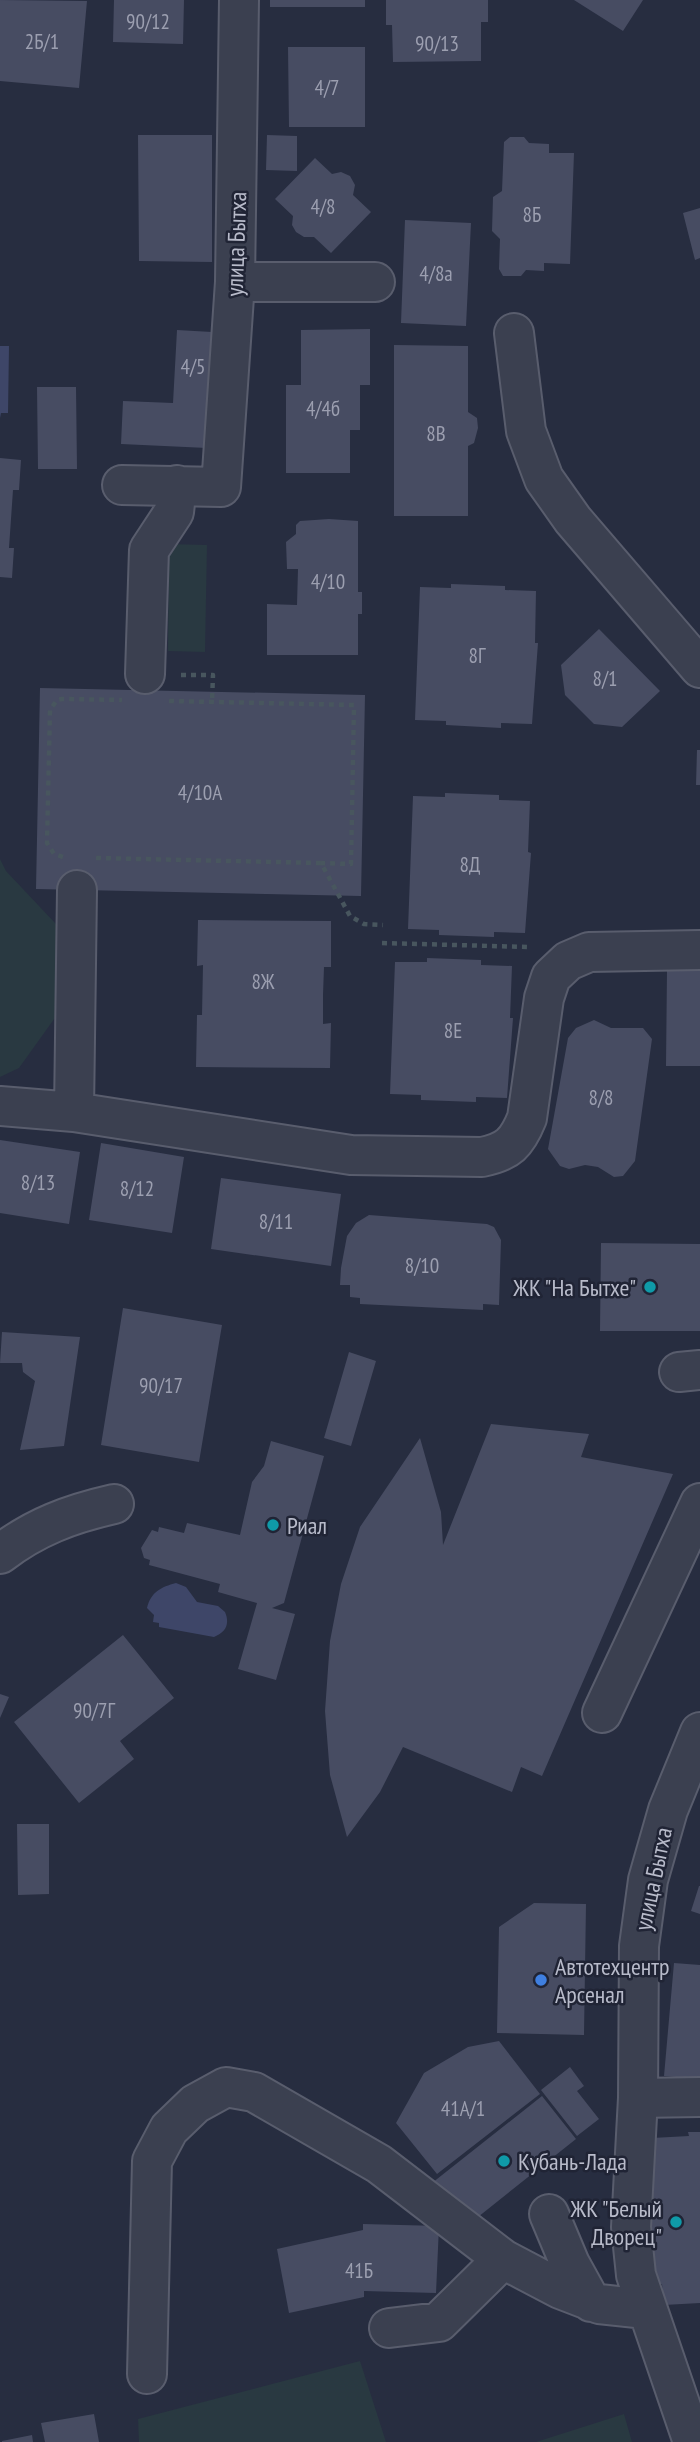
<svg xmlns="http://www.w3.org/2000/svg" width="700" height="2442" font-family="'PT Sans Narrow',sans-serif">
  <rect width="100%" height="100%" fill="#272d40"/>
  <path fill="#293941" d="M169,544l38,1 -2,107 -37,-1z
    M0,859l6,12 66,70 -15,74 -38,53 -19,9z
    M360,2361l26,81h-247l-1,-23z
    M624,2414l8,28h-96z"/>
  <path fill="#3e4668" d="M0,346h9l-1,67h-7l-1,5z
    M176,1583l10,4 11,15 21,4 7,6c5,12 1,20 -11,25l-55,-10v-4l-6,-1 1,-7 -7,-7c4,-16 14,-21 29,-25z"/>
  <path fill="#474c62" d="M0,0l87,1 -8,87 -79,-7z
    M114,0h70l-1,44 -70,-2z
    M270,0h95v7h-95z
    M386,0h102v22h-7v39l-88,1 -1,-37h-6z
    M574,0h69l-20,31z
    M288,47h77v80h-76z
    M138,135h74v127l-73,-1z
    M267,135l30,1v35l-31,-1z
    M510,137h14l5,6 20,1v9h25l-4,111 -26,-1v8l-18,-1 -5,6h-18l-4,-7 1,-30 -8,-8 1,-34 9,-6 2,-49z
    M315,158l17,16 9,-2 9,4 5,9 -2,10 18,17 -40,41 -17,-16h-10l-8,-5 -4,-7 1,-9 -18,-17z
    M700,208v50l-5,2 -12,-47z
    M405,220l66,3 -5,103 -65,-3z
    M370,329v56h-10v45h-10v43h-64v-88h15v-55z
    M177,330l35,2 -5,116 -86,-4 2,-43 50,2z
    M394,345l74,1v66l9,6 1,10 -4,15 -6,3v70h-74z
    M37,387h39l1,82h-39z
    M0,458l21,2 -2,30h-6l-4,58h5l-2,30 -12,-1z
    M329,519l29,2v71h4v22h-4v41h-91v-51l30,1 1,-36h-11l-1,-27 10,-8v-9l4,-4z
    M451,584l54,2v4l31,1 -1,52h3l-6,81 -31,-1v5l-55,-3v-4l-31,-1 5,-133 31,1z
    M599,629l61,62 -38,36 -28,-3 -29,-29 -4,-30z
    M40,688l325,7 -4,201 -325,-7z
    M697,750h3v35h-4z
    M445,793l54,2v5l31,1 -2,51 3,1 -6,80 -31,-1v5l-55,-2v-5l-31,-1 5,-133 32,1z
    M198,920l133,1v46h-7l-1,28v29l8,-1 -1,45 -134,-1 1,-52h5l1,-50 -6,1z
    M427,958l54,2v5l31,1 -2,52h3l-6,80 -31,-1v5l-55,-2v-5l-31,-1 5,-132h32z
    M667,970h33v96h-34z
    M594,1020l17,8h32l9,11 -17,122 -12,15 -9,1 -16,-10 -13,-2 -16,4 -9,-3 -12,-17 20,-111 8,-10z
    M0,1140l80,12 -11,72 -69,-11z
    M101,1143l83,14 -12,76 -83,-13z
    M221,1178l120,16 -10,72 -120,-17z
    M369,1215l118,9 7,3 7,13 -2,65 -16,-1v6l-123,-6v-6l-10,-1v-12h-10l1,-17 6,-32 9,-13z
    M601,1243l99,1v87h-100z
    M123,1308l99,17 -23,137 -98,-17z
    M2,1332l78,5 -16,109 -44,4 15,-69 -12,-9 -1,-9h-22z
    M349,1352l27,9 -25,85 -27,-8z
    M491,1424l98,10 -8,23 92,17 -131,302 -21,-9 -9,25 -109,-45 -23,45 -33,45 -17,-62 -5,-64 5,-70 11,-57 19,-57 60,-89 21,74 2,33z
    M271,1441l53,15 -40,147 -12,5 23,6 -19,66 -38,-11 19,-66 -39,-11 2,-8 -71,-19 1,-5 -6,-2 -3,-10 11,-18 6,2 1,-5 25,6 3,-10 53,12 12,-53 12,-16z
    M123,1635l51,63 -54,43 14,18 -55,44 -65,-81z
    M0,1694l9,3 -9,21z
    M17,1824h32v70l-31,1z
    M699,1886h1v28l-9,-3z
    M534,1903l52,1 -2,131 -87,-2 2,-106z
    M674,1963l26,2v114l-36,-3z
    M499,2041l41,53 -103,80 -41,-51 28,-50 44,-26z
    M570,2067l14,19 -7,5 22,28 -22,17 -36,-46z
    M542,2096l34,43 -98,78 -46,-34z
    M688,2132h12v171l-36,2 -2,-21h-6l-3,-36 -6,-5 -1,-10 6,-6v-11l-6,-4 6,-74 37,-2z
    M363,2224l76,2 -3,67 -72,-2v6l-75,16 -12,-64 86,-19z
    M94,2414l5,28h-54l-4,-19z
    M32,2435l1,7h-31v-1z"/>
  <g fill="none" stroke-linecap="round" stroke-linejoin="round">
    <g stroke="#595d6d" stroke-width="42">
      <path id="minor" d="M235,282h140
        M514,333l12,98 18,48 29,41 127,148
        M122,485l99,2 14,-205 4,-282
        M145,674l4,-124 25,-38 3,-27
        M0,1106l74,6 277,43 131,2c26,-5 35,-14 45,-39l17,-120 7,-21 17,-16 21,-9 111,-2
        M74,1112l3,-222
        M679,1372l21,-2
        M0,1554c35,-27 70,-40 114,-50
        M602,1713l98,-210
        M638,2098l62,-1
        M549,2214l21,50 21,38
        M389,2328l50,-6 64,-63
        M147,2374l5,-213 17,-32 26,-25 31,-17 28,5 125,72 124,95 57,30 39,15 47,5
        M693,2442l-57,-167 -5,-48 7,-129 1,-152 9,-66 20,-70 32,-78"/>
    </g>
    <path stroke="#48565e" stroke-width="4.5" stroke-dasharray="5 5" stroke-linecap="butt" d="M181,675h32l-1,27
      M169,701l185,4 -3,159 -30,-1
      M63,857l-9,-3 -7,-11 3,-133 7,-10 5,-1 60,1
      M96,858l225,5 29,53 14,8 19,1
      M382,943l146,4"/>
    <use href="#minor" stroke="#3b4050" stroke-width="38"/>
  </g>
  <g fill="#0f9aa8" stroke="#202435" stroke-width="2.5">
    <circle cx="650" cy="1287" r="7"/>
    <circle cx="273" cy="1525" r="7"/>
    <circle cx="504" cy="2161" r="7"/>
    <circle cx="676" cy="2222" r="7"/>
  </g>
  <circle fill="#3f7fe0" stroke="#202435" stroke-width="2.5" cx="541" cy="1980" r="7"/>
  <g text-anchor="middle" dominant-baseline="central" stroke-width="5" stroke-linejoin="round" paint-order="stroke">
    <g font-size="21" fill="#9c9fb0">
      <text x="148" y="21">90/12</text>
      <text x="42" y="41">2Б/1</text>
      <text x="437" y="43">90/13</text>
      <text x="327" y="87">4/7</text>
      <text x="323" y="206">4/8</text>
      <text x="532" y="214">8Б</text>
      <text x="436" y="273">4/8а</text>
      <text x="193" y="366">4/5</text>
      <text x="323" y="408">4/4б</text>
      <text x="436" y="433">8В</text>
      <text x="328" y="581">4/10</text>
      <text x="477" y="655">8Г</text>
      <text x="605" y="678">8/1</text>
      <text x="200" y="792">4/10А</text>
      <text x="470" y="864">8Д</text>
      <text x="263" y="981">8Ж</text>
      <text x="453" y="1030">8Е</text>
      <text x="601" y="1097">8/8</text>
      <text x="38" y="1182">8/13</text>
      <text x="137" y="1188">8/12</text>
      <text x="276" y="1221">8/11</text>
      <text x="422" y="1265">8/10</text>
      <text x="161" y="1385">90/17</text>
      <text x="94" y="1710">90/7Г</text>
      <text x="463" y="2108">41А/1</text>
      <text x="359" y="2270">41Б</text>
    </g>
    <g font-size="24" fill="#b8bbca" stroke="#202435">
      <text transform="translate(236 244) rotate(-88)">улица Бытха</text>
      <text transform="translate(653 1879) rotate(-78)">улица Бытха</text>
    </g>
    <g font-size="24" fill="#b8bbca" stroke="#202435" text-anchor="start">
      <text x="636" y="1287" text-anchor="end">ЖК "На Бытхе"</text>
      <text x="287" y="1525">Риал</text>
      <text x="555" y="1966">Автотехцентр<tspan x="555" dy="28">Арсенал</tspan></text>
      <text x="518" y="2161">Кубань-Лада</text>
      <text x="662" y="2208" text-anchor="end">ЖК "Белый<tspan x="662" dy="28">Дворец"</tspan></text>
    </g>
  </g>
</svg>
